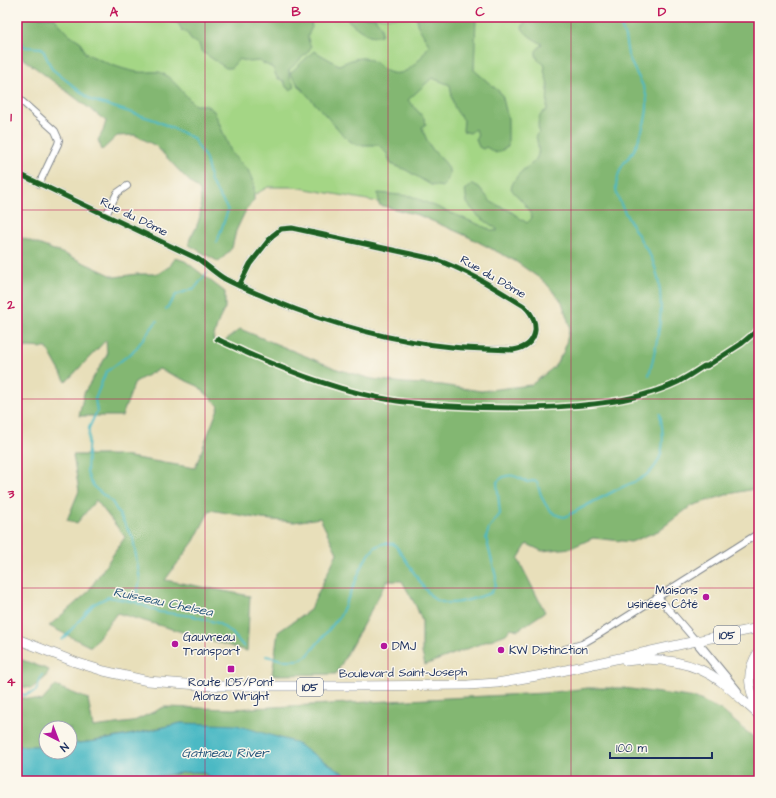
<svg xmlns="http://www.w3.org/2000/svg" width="776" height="798" font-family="'Architects Daughter',sans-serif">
  <rect width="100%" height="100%" fill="#fbf7ec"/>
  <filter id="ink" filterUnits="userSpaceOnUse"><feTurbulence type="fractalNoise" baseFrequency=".025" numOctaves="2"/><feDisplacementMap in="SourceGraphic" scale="8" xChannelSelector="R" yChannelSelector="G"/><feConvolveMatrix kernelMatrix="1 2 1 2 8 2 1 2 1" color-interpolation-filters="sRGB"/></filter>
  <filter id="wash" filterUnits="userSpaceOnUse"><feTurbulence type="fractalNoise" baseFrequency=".012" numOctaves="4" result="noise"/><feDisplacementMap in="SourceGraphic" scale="16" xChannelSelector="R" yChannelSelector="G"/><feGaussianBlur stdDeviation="0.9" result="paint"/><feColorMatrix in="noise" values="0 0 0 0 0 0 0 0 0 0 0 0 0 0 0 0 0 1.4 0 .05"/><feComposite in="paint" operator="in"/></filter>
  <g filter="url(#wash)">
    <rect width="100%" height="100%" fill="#e8dfba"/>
    <path fill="#a4d685" stroke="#608272" d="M17,17h600l-102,242 -101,-48 -41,-10 -78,-14h-27l-40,23z"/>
    <path fill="#83b772" stroke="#4f7368" d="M17,17h36l16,17 12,8 4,11c17,8 34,16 52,19 7,1 15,-1 22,0 12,3 26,24 36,33h11l8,6 18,43 16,16 6,14v16l-8,10 -10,21 -4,17 -13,14 -30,-17c0,-10 5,-11 8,-20 5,-11 4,-23 3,-34l-14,-13 -30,-32 -21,-11 -18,1 -15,14 -4,-10 5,-9 3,-10 -89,-67z
      M169,17h145l-3,6 1,4 -4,8v4l3,8 -4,6 -18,17v6l6,11 -5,3 -4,-3 -2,-6 -7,-3 -4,-10 -14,-7 -10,1 -10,-3 -8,9h-5l-22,-15 -3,-2 -2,-7 -8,-4 -3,-6 -6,-4 -4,-7 -7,-1z
      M344,17h30c5,6 9,10 7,18 -13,5 -27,-10 -37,-18z
      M417,17h59l-2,53 28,24 6,25v28l-12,6 -10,-6 -3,2 -4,-2 -3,-8 2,-5 -3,-5 -5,4 -7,-2 1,-11c-13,-13 -11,-19 -14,-35l-18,-7 -24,22 16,18 2,6 -4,3c2,7 6,17 11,23 12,14 24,18 10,37l-12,-2 -25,-15 -15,-6 -4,-10 -8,-9h-23l-9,-6 -48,-53 -9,-13 24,-22 25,14c8,-3 17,-8 26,-7 9,1 16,11 24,14 17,7 33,-14 40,-27l-12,-21z
      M527,17h232v471l-30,6 -38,12 -33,25 -27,11 -38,-4 -22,10 -29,3 -15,-7 -9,15 27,53 -27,18 -7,-2 -5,6 -81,31 -3,-12v-32l-6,-15 -14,-25h-15l-51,93 -64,1 6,-43 32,-22 27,-57 -17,-35 -26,4 -32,-3 -52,-9 -16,31 -29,39 85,16 -3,55 -130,-38 -26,34 -42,-21 38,-33 38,-56 -29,-37 -19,23 -10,-3 12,-29 -6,-36h44l78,13 24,-62 -21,-20 -39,-17 -24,13 -13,34h-43l5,-23 23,-38 -1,-15 -40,42 -19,-34 -21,-1 -9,8v-119l50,19 48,22 22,-3h21l12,-8 5,-8 10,3 40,31v16l-6,12 -6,19 8,5 19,-15 97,40 35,10 33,4 37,2 39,6 50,-6 23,-18 10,-16 6,-24 -8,-25 -17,-20 -30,-21 -50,-26 -47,-20 -39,-10 -1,-12 33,3 64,27 16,7 6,1v-2l-19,-13 -11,-13 -2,-13 8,-6 6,3 12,15 19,9 17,12 5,-5c-1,-4 -7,-14 -10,-17 -4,-5 -8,-7 -11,-13 2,-6 5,-11 10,-16 5,-5 13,-8 16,-15 3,-6 0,-15 -1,-22l3,-3c-2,-10 -1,-18 8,-22l1,-26 -4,-13 1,-4 -1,-3 -6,-4 -2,-5v-4l6,-7c-8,-5 -15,-8 -20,-16z
      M17,658l32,12 -4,8 -13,10 -15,-2z
      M55,686l33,13 5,28 39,-5 32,-15 69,2 312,-16 43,-5h35l73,10 25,12 38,32v39h-401l-177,-58 -52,12 -41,7 -18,2v-16h-24v18h-29v-49l25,4z
      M188,772h14l11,7v2h-82l4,-4 23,-1z"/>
    <path fill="#4bb9c4" stroke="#337491" d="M181,723l55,2 58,17 60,38 4,1h-145v-2l-11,-7h-14l-30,4 -23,1 -3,4h-115v-35h29v6h24v-8c38,-3 74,-12 111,-21z"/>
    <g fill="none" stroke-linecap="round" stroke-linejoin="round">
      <path stroke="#4bb9c4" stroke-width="2" d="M617,17c3,6 6,13 8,20 1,6 2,12 3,18 4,12 12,23 17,36 6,18 -2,38 -9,55 -3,8 -8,11 -12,17 -5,7 -8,18 -8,26 0,9 16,37 22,46 4,8 10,16 14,24 16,38 7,78 -3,116
        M17,38l8,9 17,1 10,21 39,31 64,20 38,18 13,21 5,23 17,28 -11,32
        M166,309l10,-14 19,-7 12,-15
        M135,602l5,-22 -7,-42 -21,-36 -16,-13 -6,-8 -3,-9 2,-44 8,-17 -2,-12 11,-27 28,-21 23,-30
        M62,640l32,-36 14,-7 27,5 24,10 34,4 25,7 14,10 12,14
        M266,656l17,4h16l9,-5 32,-39 25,-56 10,-13 10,-4 9,1c14,16 25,41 40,55 3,2 11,4 15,4 12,1 30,-6 42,-10l4,-7 1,-9 -10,-39 3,-10 11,-14 -3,-32c10,-11 19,-6 30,0l6,-1 4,1c4,15 10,34 28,35 18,-10 36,-19 55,-29 6,-3 13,-5 20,-9 26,-14 25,-39 20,-65
        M17,693l8,2 11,-4 6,-16"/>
    </g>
  </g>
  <g filter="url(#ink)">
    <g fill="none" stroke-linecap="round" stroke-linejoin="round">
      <g stroke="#82878c" stroke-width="8">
        <path id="street" d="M17,97l38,34 4,9 -1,4 -19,40
          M17,173l181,86c9,6 17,14 27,20 15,8 31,14 47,21 58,24 118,41 180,47 20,2 40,2 61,3 25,-3 29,-28 11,-44 -29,-18 -57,-36 -90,-47l-142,-31 -11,1 -9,7 -22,28 -11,22
          M106,215l11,-22 10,-7
          M658,597l38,44
          M565,649l17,-5 19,-11 158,-100"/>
      </g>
      <g stroke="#82878c" stroke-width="10">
        <path id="secondary" d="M696,641l41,50"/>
      </g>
      <g stroke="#82878c" stroke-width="10">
        <path id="primary" d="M17,639l58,23 29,9 44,10 63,5h142l115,-1 29,-2 51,-9 148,-33 63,-13
          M759,651c-15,22 -10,39 0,62
          M626,661c31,-5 69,1 94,20 14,10 26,23 39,34"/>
      </g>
      <use href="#street" stroke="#fff" stroke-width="6"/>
      <use href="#secondary" stroke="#fff" stroke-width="8"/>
      <use href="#primary" stroke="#fff" stroke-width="9"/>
      <g stroke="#fbf7ec" stroke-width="8">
        <path id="cycleway" d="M17,173l181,86c9,6 17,14 27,20 15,8 31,14 47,21 58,24 118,41 180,47 20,2 40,2 61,3 25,-3 29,-28 11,-44 -29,-18 -57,-36 -90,-47l-142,-31 -11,1 -9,7 -22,28 -11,22
          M217,339c10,5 20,9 30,14 48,21 98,40 150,48 42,6 84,7 127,7 49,-1 109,-4 154,-26 9,-5 17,-10 26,-16h3l34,-22 18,-15"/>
      </g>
      <use href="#cycleway" stroke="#1b5e20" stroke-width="5"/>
    </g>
  </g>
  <path fill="none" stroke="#c2185b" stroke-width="1" stroke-opacity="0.55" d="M205,17v764M388,17v764M571,17v764M17,210h742M17,399h742M17,588h742"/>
  <g fill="#b5179e" stroke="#fbf7ec" stroke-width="1.5">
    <circle cx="706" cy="597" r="4"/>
    <circle cx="175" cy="644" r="4"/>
    <circle cx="384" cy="646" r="4"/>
    <circle cx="501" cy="650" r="4"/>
    <rect x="227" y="665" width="8" height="8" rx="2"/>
  </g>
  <g text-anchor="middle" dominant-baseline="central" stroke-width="3" stroke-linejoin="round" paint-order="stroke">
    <g fill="#fbf7ec" stroke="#5e6b89" stroke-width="1">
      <rect x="714" y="626" width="26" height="18" rx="3"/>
      <rect x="297" y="678" width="26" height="18" rx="3"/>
    </g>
    <g font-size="11" font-weight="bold" fill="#1b2f5e">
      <text x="727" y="635">105</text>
      <text x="310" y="687">105</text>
    </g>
    <g font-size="12" fill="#1b2f5e" stroke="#fbf7ec">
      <text transform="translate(134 217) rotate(26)">Rue du Dôme</text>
      <text transform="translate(493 277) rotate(30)">Rue du Dôme</text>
      <text transform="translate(403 673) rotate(-1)">Boulevard Saint-Joseph</text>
    </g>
    <g font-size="12" fill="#1b2f5e" stroke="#fbf7ec" text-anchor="start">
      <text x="698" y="590" text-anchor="end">Maisons<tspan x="698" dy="14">usinées Côté</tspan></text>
      <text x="183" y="637">Gauvreau<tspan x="183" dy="14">Transport</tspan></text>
      <text x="392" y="646">DMJ</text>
      <text x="509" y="650">KW Distinction</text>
      <text x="231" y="682" text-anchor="middle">Route 105/Pont<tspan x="231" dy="14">Alonzo Wright</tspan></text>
    </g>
    <g font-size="13" font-style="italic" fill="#29587d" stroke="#fbf7ec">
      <text transform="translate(163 602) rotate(12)">Ruisseau Chelsea</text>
      <text x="225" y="753">Gatineau River</text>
    </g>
  </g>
  <rect width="776" height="798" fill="none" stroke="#fbf7ec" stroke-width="44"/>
  <g transform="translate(58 740) rotate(138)"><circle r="19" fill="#fbf7ec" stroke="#a1a7b3"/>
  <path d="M0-3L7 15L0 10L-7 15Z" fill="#b5179e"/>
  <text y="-6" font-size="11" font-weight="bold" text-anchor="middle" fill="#1b2f5e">N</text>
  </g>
  <path d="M610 752v6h102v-6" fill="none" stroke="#1b2f5e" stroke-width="2"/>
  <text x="616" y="752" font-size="12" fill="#1b2f5e" stroke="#fbf7ec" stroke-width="3" paint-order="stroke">100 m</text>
  <rect x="22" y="22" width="732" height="754" fill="none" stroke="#c2185b" stroke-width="1.5"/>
  <g font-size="13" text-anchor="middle" font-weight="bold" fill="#c2185b">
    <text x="114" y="16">A</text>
    <text x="296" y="16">B</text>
    <text x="480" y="16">C</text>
    <text x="662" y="16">D</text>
    <text x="11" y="121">1</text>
    <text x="11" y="309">2</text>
    <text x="11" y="498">3</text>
    <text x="11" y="686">4</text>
  </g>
</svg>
